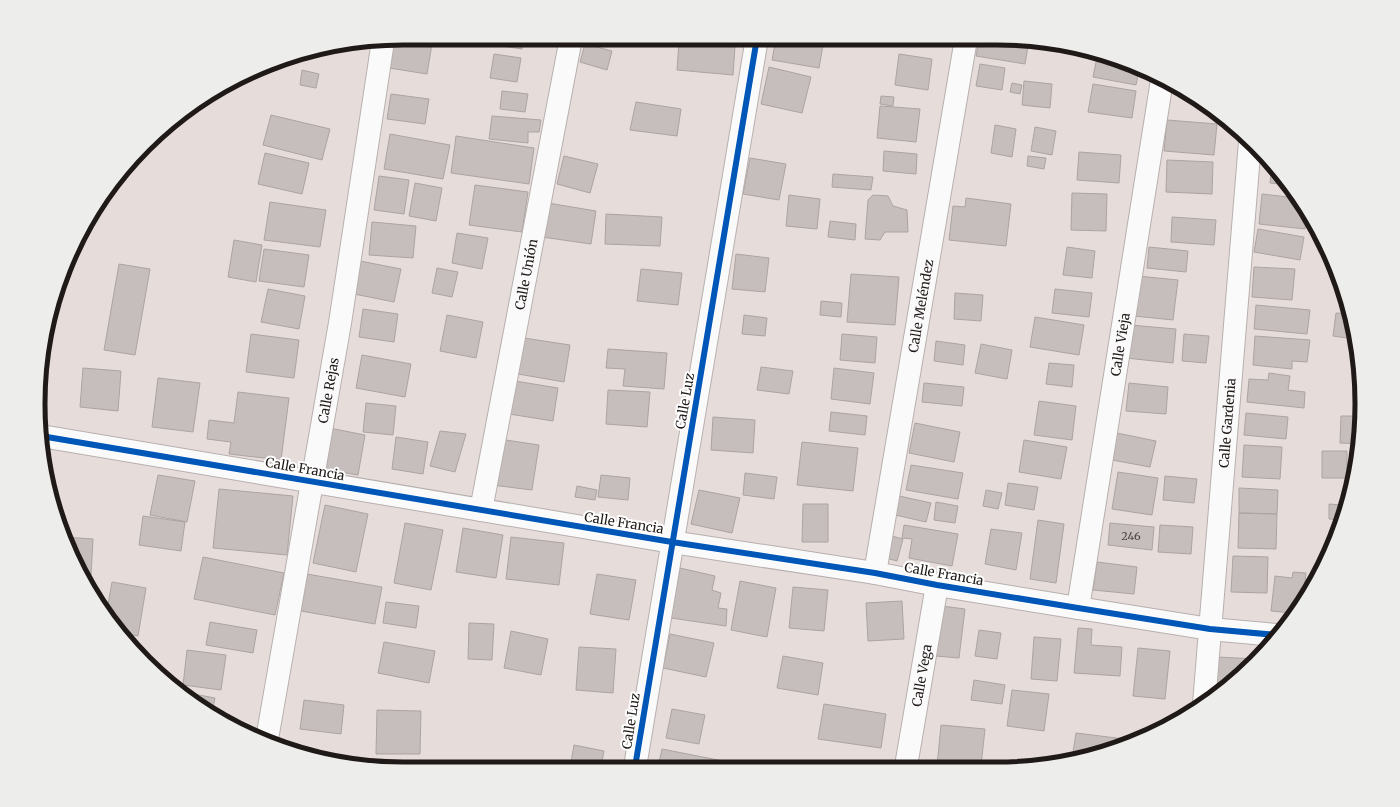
<svg xmlns="http://www.w3.org/2000/svg" width="1400" height="807" font-family="Merriweather,serif">
  <rect width="100%" height="100%" fill="#e6dddb"/>
  <path fill="#c5bebd" stroke="#aba4a2" d="M404,38h29l-6,36 -38,-6 5,-28z
    M503,38h20l-1,11 -20,-3z
    M776,38l48,1 -5,29 -47,-8z
    M979,39h41l9,1 -4,24 -49,-8z
    M679,42l56,4 -2,29 -56,-5z
    M585,44l27,7 -5,19 -27,-8z
    M1098,53l41,17 -3,15 -43,-8z
    M494,54l27,4 -4,24 -27,-4z
    M899,54l33,5 -4,31 -33,-5z
    M298,55l-2,8 -14,-4 4,-2z
    M980,64l25,4 -3,22 -26,-4z
    M769,67l42,10 -9,36 -41,-9z
    M302,70l17,4 -3,14 -16,-3z
    M1024,81l28,3 -2,24 -28,-3z
    M1012,83l10,2 -2,9 -10,-2z
    M1093,84l43,7 -4,27 -44,-6z
    M502,91l26,3 -3,18 -25,-3z
    M391,94l38,5 -4,25 -38,-5z
    M881,96l13,1 -1,9 -13,-2z
    M636,102l45,7 -4,27 -47,-6z
    M880,106l40,3 -4,33 -39,-4z
    M271,115l59,14 -8,31 -59,-15z
    M492,116l49,4 -2,12h-11v11l-39,-4z
    M1167,120l50,4 -3,31 -50,-4z
    M995,125l21,4 -4,28 -21,-4z
    M1035,127l21,4 -4,24 -21,-4z
    M390,134l60,11 -7,34 -59,-10z
    M456,136l78,12 -5,36 -78,-11z
    M884,151l33,3 -1,20 -33,-3z
    M1079,152l42,3 -2,28 -42,-3z
    M265,153l44,10 -7,31 -44,-10z
    M564,156l34,8 -8,29 -33,-9z
    M1028,156l18,2 -2,11 -17,-3z
    M750,158l36,6 -7,36 -36,-6z
    M1167,160l46,2 -1,32 -46,-2z
    M1272,165l15,16 2,4 -19,-2z
    M833,174l40,3 -2,13 -39,-3z
    M379,176l30,4 -5,34 -30,-4z
    M415,183l27,5 -6,33 -27,-5z
    M475,185l53,7 -6,40 -53,-7z
    M1072,193l35,1 -1,37 -35,-1z
    M1262,194l35,4 10,16 -2,15 -46,-5z
    M789,195l31,4 -3,30 -31,-3z
    M873,195l15,1 5,10 14,4 1,22h-23l-5,8 -15,-1 3,-39z
    M966,198l45,6 -5,42 -57,-6 4,-34 12,1z
    M270,202l56,8 -6,37 -56,-7z
    M548,203l48,8 -5,33 -49,-7z
    M606,214l56,3 -2,29 -55,-2z
    M1172,217l44,3 -2,25 -43,-3z
    M830,221l26,3 -1,16 -27,-3z
    M372,222l44,4 -3,32 -44,-3z
    M1258,229l46,8 -4,23 -46,-8z
    M457,233l31,5 -6,31 -30,-6z
    M234,240l28,5 -6,37 -28,-5z
    M1067,247l28,4 -3,27 -29,-3z
    M1149,247l39,4 -2,21 -39,-4z
    M264,249l45,6 -5,32 -45,-6z
    M736,254l33,4 -4,34 -33,-3z
    M360,261l41,8 -7,33 -40,-8z
    M119,264l31,5 -15,86 -31,-5z
    M1254,267l41,2 -3,31 -40,-3z
    M437,268l21,4 -6,25 -20,-4z
    M641,269l41,4 -4,32 -41,-4z
    M851,274l48,3 -4,48 -48,-3z
    M1138,276l40,4 -5,40 -39,-4z
    M268,289l37,7 -6,33 -38,-7z
    M1055,289l37,4 -3,24 -37,-4z
    M955,293l28,2 -2,26 -27,-2z
    M821,301l21,2 -1,14 -21,-2z
    M1256,305l54,5 -3,24 -53,-5z
    M363,309l35,5 -4,28 -35,-5z
    M1336,313l14,1 4,25 -21,-3z
    M447,315l36,7 -7,36 -36,-7z
    M744,315l23,3 -2,18 -23,-2z
    M1035,317l49,8 -5,30 -49,-8z
    M1130,325l46,4 -3,34 -47,-5z
    M251,334l48,6 -5,38 -48,-6z
    M842,334l35,3 -2,26 -35,-3z
    M1184,334l25,2 -3,27 -24,-2z
    M1255,336l55,4 -3,22 -15,-1v8l-39,-4z
    M524,338l46,7 -6,37 -46,-8z
    M936,341l29,4 -2,20 -29,-4z
    M981,344l31,6 -5,29 -32,-6z
    M608,349l59,4 -3,36 -41,-3 2,-17 -19,-1z
    M362,355l49,9 -6,33 -49,-9z
    M45,360l3,1 -5,45h-2z
    M1049,363l25,2 -2,22 -26,-3z
    M761,367l32,4 -4,23 -32,-4z
    M83,368l38,3 -3,40 -38,-4z
    M834,368l40,5 -4,31 -39,-5z
    M1269,373l21,3 -2,14 17,2 -1,16 -57,-6 2,-23 19,1z
    M158,378l42,5 -7,49 -41,-5z
    M515,381l43,7 -5,33 -44,-7z
    M924,383l40,4 -2,19 -40,-4z
    M1129,383l39,4 -2,27 -40,-3z
    M608,390l42,2 -3,35 -41,-3z
    M238,392l51,6 -8,62 -52,-6 2,-12 -24,-3 2,-19 25,3z
    M1039,401l37,5 -4,34 -38,-5z
    M366,403l30,3 -3,29 -30,-3z
    M831,412l36,4 -2,19 -36,-4z
    M1246,413l42,4 -2,22 -42,-4z
    M1341,416h19l-1,28 -19,-1z
    M713,417l42,3 -2,33 -42,-3z
    M915,423l45,9 -6,30 -45,-9z
    M324,427l41,8 -7,40 -41,-7z
    M440,431l26,3 -11,38 -25,-6z
    M1117,433l39,8 -6,26 -38,-7z
    M396,437l32,5 -5,32 -31,-5z
    M499,439l40,6 -7,45 -40,-5z
    M1024,440l43,7 -6,32 -42,-7z
    M802,442l56,6 -5,43 -56,-6z
    M1244,445l38,2 -2,32 -38,-2z
    M1322,451h25v27h-25z
    M911,465l52,8 -5,26 -52,-9z
    M1118,472l40,6 -6,37 -40,-6z
    M745,473l32,4 -3,22 -31,-4z
    M158,475l37,6 -8,41 -37,-7z
    M601,475l29,3 -2,22 -30,-3z
    M1165,476l32,3 -3,24 -31,-3z
    M1008,483l30,4 -4,23 -29,-5z
    M577,486l20,4 -2,10 -20,-3z
    M1239,488l39,2 -1,24 -38,-1z
    M219,489l74,7 -6,59 -74,-7z
    M699,490l41,8 -8,35 -41,-9z
    M986,490l16,3 -4,16 -15,-3z
    M1343,492h6l-6,28 -14,-1v-15l13,1z
    M895,495l36,8 -5,19 -35,-8z
    M936,502l22,4 -3,17 -21,-3z
    M803,504h25v38h-26z
    M325,505l43,9 -12,58 -43,-9z
    M1239,513l38,1 -1,35 -38,-1z
    M143,516l42,6 -4,29 -42,-6z
    M1038,520l26,4 -8,59 -26,-4z
    M405,523l38,7 -12,60 -37,-7z
    M1110,523l44,4 -2,23 -44,-5z
    M904,525l54,9 -6,32 -43,-8 3,-19 -10,-1z
    M1160,525l33,2 -2,27 -33,-2z
    M463,528l40,7 -7,43 -40,-6z
    M991,529l31,4 -6,37 -31,-6z
    M888,535l15,4 -6,22 -15,-4z
    M64,537l29,2 -2,36h-6l-19,-32z
    M511,537l53,6 -5,42 -53,-6z
    M1233,556l35,1 -1,36 -36,-1z
    M203,557l81,16 -9,42 -81,-16z
    M1097,562l40,5 -3,27 -41,-4z
    M680,568l35,8 -3,14 9,3 -3,15 9,1 -1,17 -55,-8z
    M1313,571l7,1 -9,16z
    M1293,572l13,1 -3,26 -11,14 -21,-2 4,-35 17,2z
    M307,574l75,13 -7,37 -74,-13z
    M597,574l39,6 -7,40 -39,-6z
    M740,581l36,7 -9,49 -36,-7z
    M112,582l34,6 -8,48 -16,-3 -15,-23z
    M793,587l35,3 -4,41 -35,-3z
    M902,601l2,38 -36,2 -2,-38z
    M386,602l33,4 -3,22 -33,-5z
    M942,606l23,3 -6,49 -23,-2z
    M210,622l47,8 -4,23 -47,-8z
    M469,623l25,1 -2,36 -24,-1z
    M1078,628l14,1 -1,16 31,2 -2,29 -46,-3z
    M979,630l22,3 -4,26 -22,-3z
    M511,631l37,8 -7,36 -37,-7z
    M670,634l44,9 -8,34 -43,-9z
    M1034,637l27,2 -4,42 -26,-2z
    M384,642l51,9 -6,32 -51,-10z
    M579,647l37,2 -3,44 -37,-3z
    M1138,648l32,3 -5,48 -32,-3z
    M187,650l39,5 -5,35 -38,-5z
    M783,656l40,7 -5,32 -41,-7z
    M1218,657l39,2 -39,34 -3,-1z
    M974,680l31,5 -3,19 -31,-4z
    M1012,690l37,4 -5,37 -37,-5z
    M188,693l27,5 -3,15z
    M304,700l40,5 -3,29 -41,-5z
    M824,704l62,10 -5,34 -63,-9z
    M672,709l33,6 -6,29 -33,-6z
    M377,710l44,1 -1,43h-44z
    M941,725l44,4 -4,37h-44z
    M1076,733l57,7 -19,10 -42,9z
    M574,745l30,6 -3,16 -31,1z
    M662,749l61,12 -1,6h-64z"/>
  <g fill="none" stroke-linecap="round" stroke-linejoin="round">
    <g stroke="#b7b0ae" stroke-width="24">
      <g id="street">
        <path d="M41,436l631,106 203,31 62,12 141,23 132,21 66,6"/>
        <path id="s1" d="M481,510l90,-472"/>
        <path id="s2" d="M875,573l91,-534"/>
        <path id="s3" d="M1078,608l84,-528"/>
        <path id="s4" d="M1204,704l46,-562"/>
        <path id="s5" d="M267,739l73,-416 43,-282"/>
        <path id="s6" d="M906,766l31,-181"/>
        <path d="M635,767l122,-729"/>
      </g>
    </g>
    <use href="#street" stroke="#fbfafa" stroke-width="22"/>
    <g stroke="#fff" stroke-width="8">
      <path id="cycleway" d="M41,436l631,106 203,31 62,12 141,23 132,21 66,6
        M635,767l122,-729"/>
    </g>
    <use href="#cycleway" stroke="#0057b8" stroke-width="6"/>
  </g>
  <g text-anchor="middle" dominant-baseline="central" stroke-width="4" stroke-linejoin="round" paint-order="stroke">
    <g font-size="11" fill="#484240">
      <text x="1131" y="536">246</text>
    </g>
    <g font-size="13" fill="#1f1917" stroke="#fff">
      <text stroke="none"><textPath href="#s1" startOffset="240">Calle Unión</textPath></text>
      <text stroke="none"><textPath href="#s2" startOffset="271">Calle Meléndez</textPath></text>
      <text stroke="none"><textPath href="#s3" startOffset="267">Calle Vieja</textPath></text>
      <text stroke="none"><textPath href="#s5" startOffset="354">Calle Rejas</textPath></text>
      <text transform="translate(685 401) rotate(-80)">Calle Luz</text>
      <text stroke="none"><textPath href="#s4" startOffset="282">Calle Gardenia</textPath></text>
      <text transform="translate(305 469) rotate(10)">Calle Francia</text>
      <text transform="translate(624 523) rotate(9)">Calle Francia</text>
      <text transform="translate(944 574) rotate(10)">Calle Francia</text>
      <text stroke="none"><textPath href="#s6" startOffset="92">Calle Vega</textPath></text>
      <text transform="translate(631 721) rotate(-81)">Calle Luz</text>
    </g>
  </g>
  <path d="M0 0H1400V807H0ZM403 45H997A358 358 0 0 1 1355 403V404A358 358 0 0 1 997 762H403A358 358 0 0 1 45 404V403A358 358 0 0 1 403 45Z" fill="#ededec" fill-rule="evenodd"/>
  <path fill="none" stroke="#1f1917" stroke-width="5" d="M403 45H997A358 358 0 0 1 1355 403V404A358 358 0 0 1 997 762H403A358 358 0 0 1 45 404V403A358 358 0 0 1 403 45Z"/>
</svg>
